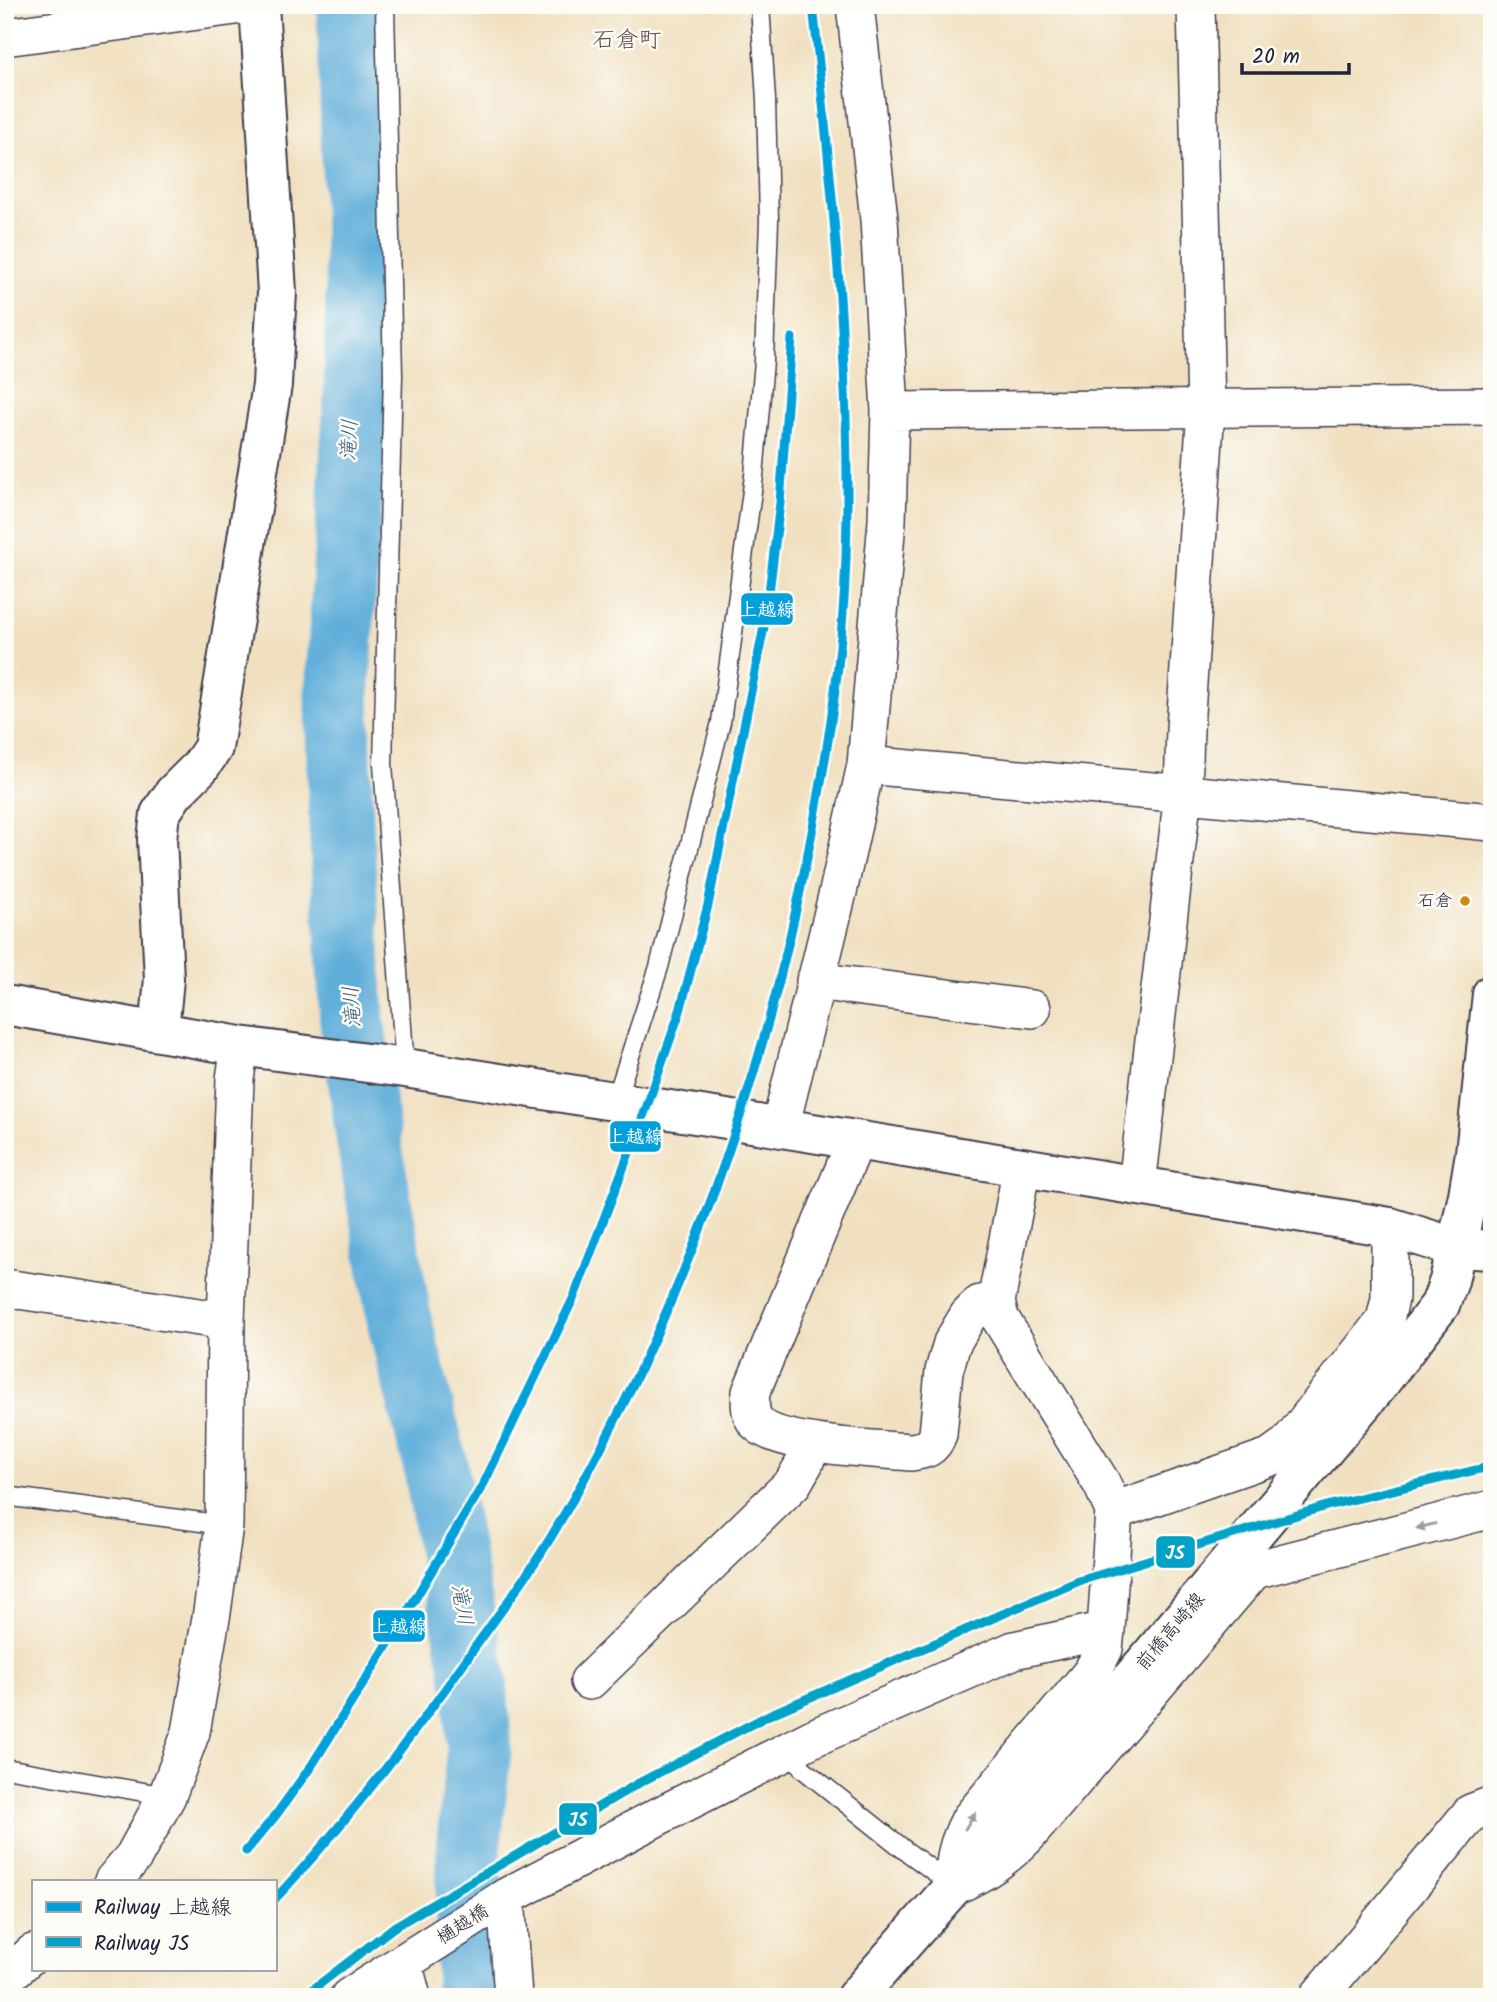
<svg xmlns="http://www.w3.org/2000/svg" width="1497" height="2002" font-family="Kalam,'Klee One',sans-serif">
  <rect width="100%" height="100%" fill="#fdfcf7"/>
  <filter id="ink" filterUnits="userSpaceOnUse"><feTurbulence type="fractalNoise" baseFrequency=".0143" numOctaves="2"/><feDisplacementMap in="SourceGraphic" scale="14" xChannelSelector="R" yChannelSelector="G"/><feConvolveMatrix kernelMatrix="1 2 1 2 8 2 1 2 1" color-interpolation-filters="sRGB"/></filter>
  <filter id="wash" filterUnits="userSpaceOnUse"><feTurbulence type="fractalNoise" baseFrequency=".00686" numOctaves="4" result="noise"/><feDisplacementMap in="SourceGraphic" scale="28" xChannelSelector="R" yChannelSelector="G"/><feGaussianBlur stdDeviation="1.57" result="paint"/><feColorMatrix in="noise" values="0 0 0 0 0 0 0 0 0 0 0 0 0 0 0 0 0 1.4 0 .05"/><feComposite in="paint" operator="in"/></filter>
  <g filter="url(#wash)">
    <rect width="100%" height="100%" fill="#f0e0c0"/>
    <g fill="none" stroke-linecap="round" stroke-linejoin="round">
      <path stroke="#61afda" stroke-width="65" d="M349,5l9,287 -2,107 -19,297 4,128 11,197 17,121 31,182 34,134 41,225 4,67 -10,91 -1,156"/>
    </g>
  </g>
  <g filter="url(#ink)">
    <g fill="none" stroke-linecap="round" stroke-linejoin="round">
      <g stroke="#413e4f" stroke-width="21">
        <path id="lane" d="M385,5l8,371 -10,388 22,304
          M615,1102l44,-135 62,-245 33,-246 10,-115 5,-141 -3,-120 -6,-95
          M5,1496l219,29
          M791,1750l12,19 103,82 48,35
          M5,1768l162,28"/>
      </g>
      <g stroke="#413e4f" stroke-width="40">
        <path id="street" d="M5,37l238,-32
          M890,411l602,-5
          M866,765l626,57
          M815,981l217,28
          M780,1128l58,-236 28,-127 21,-244 3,-110 -11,-192 -24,-214
          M856,1140l-105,252c-1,9 -2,18 3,27 16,27 125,30 157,33 14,-2 22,-3 27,-18l6,-63 8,-28 16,-27 12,-12 16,-2
          M1022,1167l-26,135 4,16 102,166 12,27 -8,119 -2,19 -12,23 -122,147c-13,25 -16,39 -16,67 30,-13 52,-28 74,-51l226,-265 238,-61
          M1137,1185l46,-392 2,-64 21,-321 -10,-403
          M5,1288l221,33
          M1114,1511l156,-54 18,-13 97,-124 5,-21v-72
          M589,1681l204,-198 12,-21 5,-19
          M113,1881l21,-25 33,-60 24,-64 21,-120 12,-87 2,-204 9,-242 5,-33
          M506,1897l7,100
          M399,1965l8,13 5,19
          M5,1978l28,-25
          M349,1997l157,-100 155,-82 152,-77 201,-88 92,-20
          M1318,1997l153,-184 21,-8"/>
      </g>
      <g stroke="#413e4f" stroke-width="42">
        <path id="secondary" d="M5,1005l235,41 165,22 334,53 651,106 67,21
          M159,1031l5,-52 -7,-140 3,-25 14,-21 26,-26 13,-19 59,-363 2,-41 3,-52 -18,-287"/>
      </g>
      <g stroke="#413e4f" stroke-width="42">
        <path id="primary" d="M1457,1248l35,2
          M856,1997l176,-200 344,-409 64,-83 9,-24 19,-86 7,-42 17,-159"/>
      </g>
      <use href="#lane" stroke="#fff" stroke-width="18"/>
      <use href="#street" stroke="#fff" stroke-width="37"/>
      <use href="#secondary" stroke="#fff" stroke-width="38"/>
      <use href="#primary" stroke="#fff" stroke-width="38"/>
      <g stroke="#fdfcf7" stroke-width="14">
        <path id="rail-1" d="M246,1851l30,-36 36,-50 81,-129 91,-153 90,-186 73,-191 33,-95 28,-106 58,-288 14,-114 12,-165
          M275,1899c73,-78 137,-162 198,-249 28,-39 57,-77 81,-118 124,-210 207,-441 254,-679 19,-97 35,-196 38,-295 6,-185 -14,-369 -33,-553"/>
      </g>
      <g stroke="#fdfcf7" stroke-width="14">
        <path id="rail-2" d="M303,1997l91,-70 245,-144 130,-68 310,-134 251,-76 162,-39"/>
      </g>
      <use href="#rail-1" stroke="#02a0db" stroke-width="9"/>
      <use href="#rail-2" stroke="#02a2c7" stroke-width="9"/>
    </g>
    <defs><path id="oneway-solid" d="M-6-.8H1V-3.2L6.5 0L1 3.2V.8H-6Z" transform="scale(1.75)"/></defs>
    <g fill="#9c9ca7">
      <use href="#oneway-solid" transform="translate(1426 1526) rotate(166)"/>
      <use href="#oneway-solid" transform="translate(970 1821) rotate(-58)"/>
    </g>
  </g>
  <circle fill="#cc8c0c" stroke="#fdfcf7" stroke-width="2.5" cx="1465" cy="901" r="6"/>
  <g text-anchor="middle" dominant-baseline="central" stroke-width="5" stroke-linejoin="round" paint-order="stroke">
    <g font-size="17" fill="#22223b" stroke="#fdfcf7" text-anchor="end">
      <text x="1452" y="901">石倉</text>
    </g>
    <g font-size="19" fill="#22223b" stroke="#fdfcf7">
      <text transform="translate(1171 1632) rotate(-50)">前橋高崎線</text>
      <text transform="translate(463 1925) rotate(-33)">樋越橋</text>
    </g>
    <g font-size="21" font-style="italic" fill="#3b5a7b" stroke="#fdfcf7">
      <text transform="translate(350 440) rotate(-87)">滝川</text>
      <text transform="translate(353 1007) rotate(-94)">滝川</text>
      <text transform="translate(461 1605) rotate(80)">滝川</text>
    </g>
    <g font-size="23" fill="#64514d" stroke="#fdfcf7">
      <text x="627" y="41">石倉町</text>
    </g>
  </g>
  <g stroke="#fdfcf7" stroke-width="2.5">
    <rect x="740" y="592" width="54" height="34" rx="7" fill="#02a0db"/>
    <rect x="609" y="1120" width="53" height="33" rx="7" fill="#02a0db"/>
    <rect x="1155" y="1535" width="41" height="34" rx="7" fill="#02a2c7"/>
    <rect x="372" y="1609" width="54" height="34" rx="7" fill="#02a0db"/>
    <rect x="558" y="1802" width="40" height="34" rx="7" fill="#02a2c7"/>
  </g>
  <g font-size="19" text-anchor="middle" font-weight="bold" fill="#fff">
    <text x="767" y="616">上越線</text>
    <text x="635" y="1143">上越線</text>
    <text x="1175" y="1559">JS</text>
    <text x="399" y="1633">上越線</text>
    <text x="578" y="1826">JS</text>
  </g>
  <rect width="1497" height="2002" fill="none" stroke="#fdfcf7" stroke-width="28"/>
  <rect x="32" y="1880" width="245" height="91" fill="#fdfcf7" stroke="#a5a5ac" stroke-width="2"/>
  <rect x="46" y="1902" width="35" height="10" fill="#02a0db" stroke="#a5a5ac" stroke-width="2"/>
  <text x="94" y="1914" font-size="21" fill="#22223b">Railway 上越線</text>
  <rect x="46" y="1937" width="35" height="10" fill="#02a2c7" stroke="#a5a5ac" stroke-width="2"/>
  <text x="94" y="1950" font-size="21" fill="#22223b">Railway JS</text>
  <path d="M1242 63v10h107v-10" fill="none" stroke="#22223b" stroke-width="3.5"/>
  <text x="1252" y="63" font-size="21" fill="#22223b" stroke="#fdfcf7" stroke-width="5" paint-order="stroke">20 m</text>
</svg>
